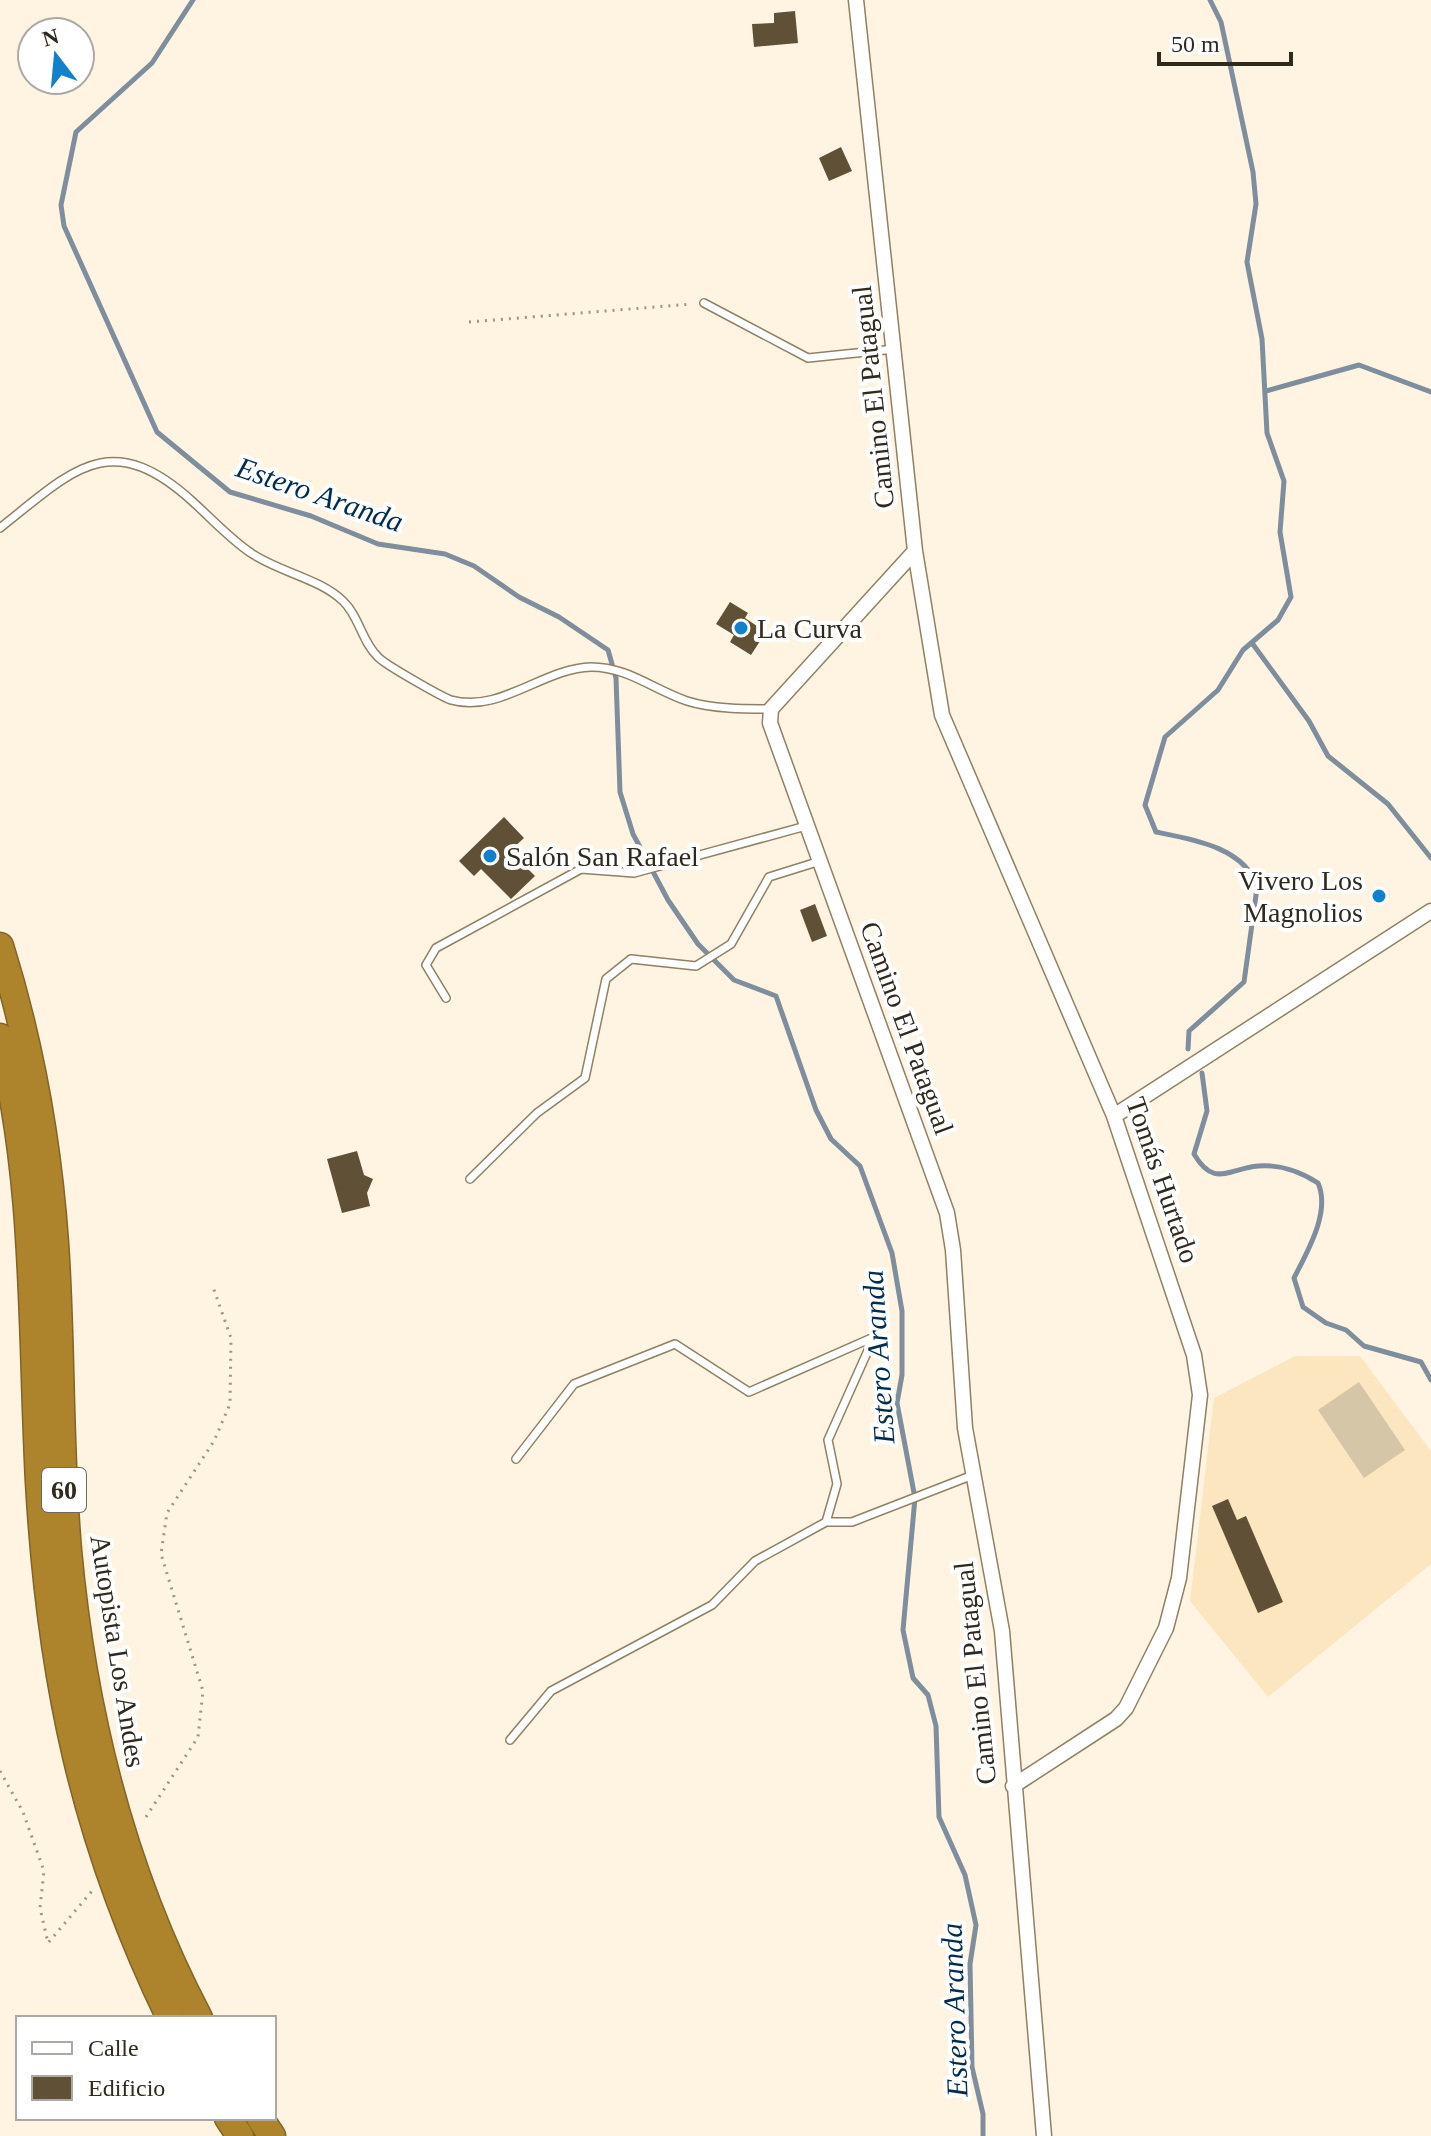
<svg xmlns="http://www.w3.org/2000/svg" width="1431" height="2136" font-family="'Times New Roman',serif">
  <rect width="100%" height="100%" fill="#fff4e1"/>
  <path fill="#fbe6c0" d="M1295,1356h65l71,95v113l-163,133 -78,-96 24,-203z"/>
  <path fill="#d6c6a8" d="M1359,1382l46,68 -41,28 -46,-68z"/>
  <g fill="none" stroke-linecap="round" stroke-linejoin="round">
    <path stroke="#7e8e9c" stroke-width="5" d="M193,0l-41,63 -76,69 -15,73 3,21 93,206 73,60 81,24 67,28 67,10 29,12 45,31 40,20 49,33 8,28 4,114 13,42 35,66 30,44 36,36 42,16 40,114 15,29 29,27 32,87 10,58v64l-5,28 18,95 -12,132 10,48 15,17 8,31 3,91 26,58 11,50 -6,39 2,103 11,47v22
      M1266,391l93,-26 72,27
      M1252,643l57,78 19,35 60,48 43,54
      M1188,1049l1,-18 55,-49 13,-94c-10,-40 -65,-49 -101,-56l-11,-27 20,-68 53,-47 25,-40 35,-30 13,-23 -11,-65 4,-51 -17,-48 -5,-94 -15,-77 9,-58 -3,-32 -32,-150 -11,-22
      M1202,1073l5,38 -13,43c20,34 34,15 64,12 21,-2 43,6 60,17 13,29 -11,69 -24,95l9,29 23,16 20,7 18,16 57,16 10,18"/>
  </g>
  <path fill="#605136" d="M795,11l3,32 -44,4 -2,-23 22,-1v-10z
    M841,147l11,24 -23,10 -10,-23z
    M730,602l18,11 -3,5 21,14 -15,23 -21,-13 4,-7 -18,-11z
    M504,817l20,21 -14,13 25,25 -24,23 -30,-30 -7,7 -15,-15z
    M815,904l12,32 -15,6 -12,-32z
    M357,1151l7,24 9,4 -6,14 3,13 -28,7 -15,-54z
    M1228,1499l9,21 9,-4 37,86 -25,11 -46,-107z"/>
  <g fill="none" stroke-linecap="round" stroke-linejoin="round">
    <g stroke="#908064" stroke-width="10">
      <path id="service" d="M704,303l104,55 87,-9
        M0,528c73,-58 110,-101 192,-27 20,18 38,38 59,52 27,19 68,25 92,48 16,15 19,41 35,56 6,7 64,40 73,43 48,14 93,-32 140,-33 37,0 61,22 96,34 25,8 58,8 84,8
        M446,998l-20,-33 10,-17 145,-79 53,4 172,-47
        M470,1179l67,-66 48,-35 21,-99 25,-20 65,7 35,-22 38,-67 48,-15
        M516,1459l58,-75 101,-40 74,48 125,-55 -46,103 9,44 -11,38
        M510,1740l41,-49 161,-86 43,-44 71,-39h26l121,-47"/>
    </g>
    <g stroke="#908064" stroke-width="17">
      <path id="minor" d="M856,0l59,551 -144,158 -1,14 177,490 6,37 12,178 37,203 42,505
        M915,551l27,164 172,401 80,239 6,40 -21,183 -13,50 -40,80 -10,11 -103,67
        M1114,1116l317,-205"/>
    </g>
    <g stroke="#816427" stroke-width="29">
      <path id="motorway" d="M0,946c30,96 48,197 55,297 7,102 4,205 13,307 15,165 54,322 131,468
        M0,1037c37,147 31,295 39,445 11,196 45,359 131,536
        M228,2118l12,18
        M260,2118l12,18"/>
    </g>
    <path stroke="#9d9485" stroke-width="3" stroke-dasharray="2 6" stroke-linecap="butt" d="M469,322l223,-18
      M0,1771l23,41 21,59 -4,37 8,35 44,-52
      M146,1817l52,-80 5,-46 -42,-137 6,-41 47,-72 16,-37 1,-66 -19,-54"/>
    <use href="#service" stroke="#fff" stroke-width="7"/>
    <use href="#minor" stroke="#fff" stroke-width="14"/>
    <use href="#motorway" stroke="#ad842c" stroke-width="26"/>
  </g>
  <g fill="#1181cb" stroke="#fff" stroke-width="3">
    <circle cx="741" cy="628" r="8"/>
    <circle cx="490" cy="856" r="8"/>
    <circle cx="1379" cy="896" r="8"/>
  </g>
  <g text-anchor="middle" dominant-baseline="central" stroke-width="8" stroke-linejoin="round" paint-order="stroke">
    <rect fill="#fff" stroke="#6e6961" stroke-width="2" x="42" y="1468" width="44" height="44" rx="6"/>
    <g font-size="26" font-weight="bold" fill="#30291d">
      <text x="64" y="1490">60</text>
    </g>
    <g font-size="28" fill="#30291d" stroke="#fff">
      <text transform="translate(873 397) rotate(-96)">Camino El Patagual</text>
      <text transform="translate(907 1028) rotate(70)">Camino El Patagual</text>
      <text transform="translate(1163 1180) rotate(71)">Tomás Hurtado</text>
      <text transform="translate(118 1651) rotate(81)">Autopista Los Andes</text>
      <text transform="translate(975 1673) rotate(-96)">Camino El Patagual</text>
    </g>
    <g font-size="28" fill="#30291d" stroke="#fff" text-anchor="start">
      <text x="757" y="628">La Curva</text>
      <text x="506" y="856">Salón San Rafael</text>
      <text x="1363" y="880" text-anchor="end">Vivero Los<tspan x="1363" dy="32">Magnolios</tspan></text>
    </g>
    <g font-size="30" font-style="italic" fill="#002d4d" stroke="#fff">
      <text transform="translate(320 494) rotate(19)">Estero Aranda</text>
      <text transform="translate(878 1357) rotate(-94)">Estero Aranda</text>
      <text transform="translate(954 2010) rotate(-92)">Estero Aranda</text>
    </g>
  </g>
  <rect x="16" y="2016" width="260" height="104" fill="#ffffff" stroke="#aca9a5" stroke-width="2"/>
  <rect x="32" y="2042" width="40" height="12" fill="#ffffff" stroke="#aca9a5" stroke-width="2"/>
  <text x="88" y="2056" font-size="24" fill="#30291d">Calle</text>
  <rect x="32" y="2076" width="40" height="24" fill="#605136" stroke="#aca9a5" stroke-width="2"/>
  <text x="88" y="2096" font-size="24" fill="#30291d">Edificio</text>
  <g transform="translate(56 56) rotate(344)"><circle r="38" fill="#ffffff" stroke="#aca9a5" stroke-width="2"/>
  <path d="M0-6L14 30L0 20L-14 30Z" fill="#1181cb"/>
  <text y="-12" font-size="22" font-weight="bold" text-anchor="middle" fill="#30291d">N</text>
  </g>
  <path d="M1159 52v12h132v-12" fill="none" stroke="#30291d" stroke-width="4"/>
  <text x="1171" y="52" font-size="24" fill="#30291d" stroke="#ffffff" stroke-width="6" paint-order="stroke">50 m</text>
</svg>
